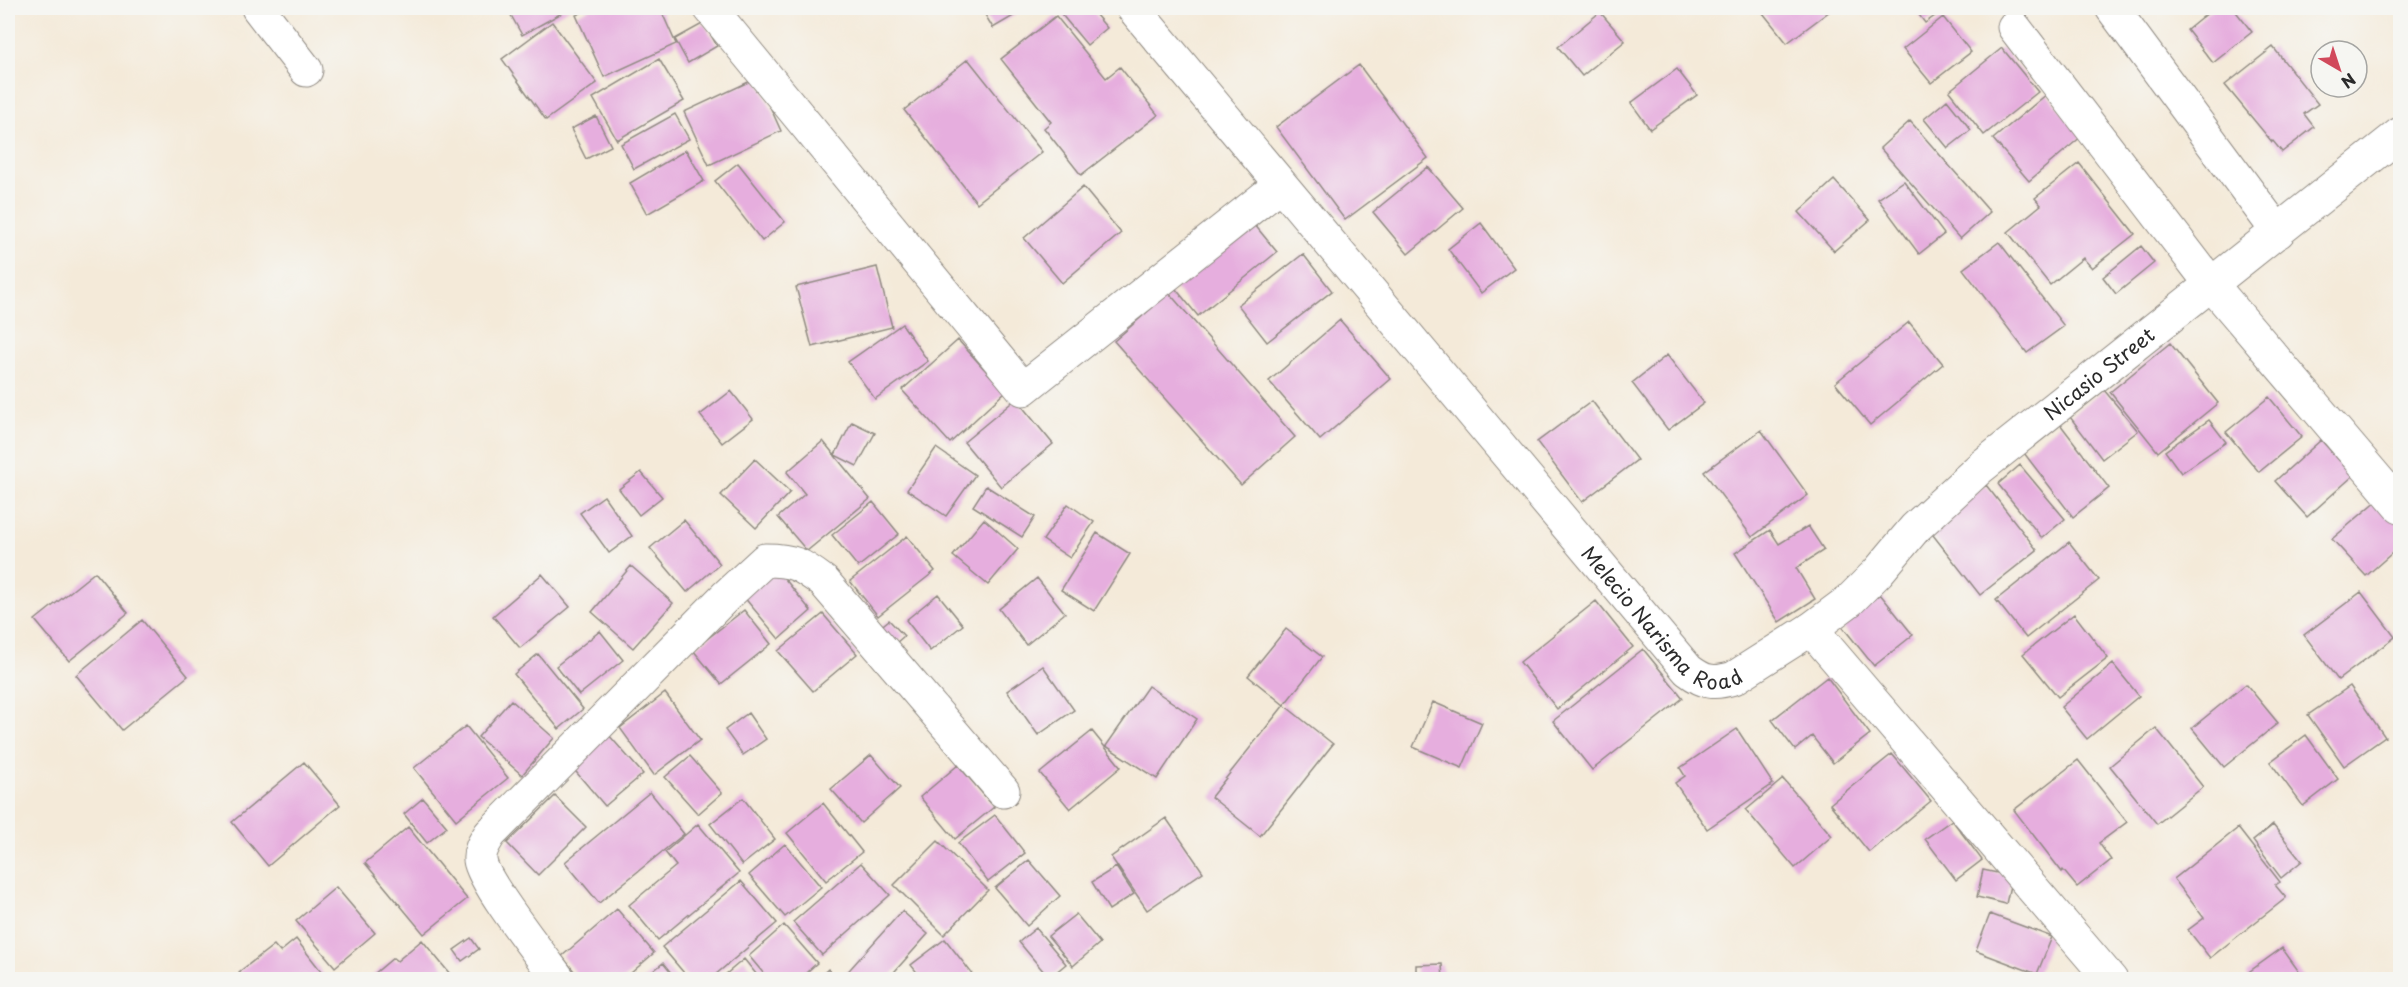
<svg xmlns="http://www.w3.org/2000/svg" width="2408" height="987" font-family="'Playpen Sans',sans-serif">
  <rect width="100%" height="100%" fill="#f6f6f2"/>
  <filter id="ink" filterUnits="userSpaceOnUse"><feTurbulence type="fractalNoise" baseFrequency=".0167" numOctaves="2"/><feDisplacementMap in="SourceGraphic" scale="12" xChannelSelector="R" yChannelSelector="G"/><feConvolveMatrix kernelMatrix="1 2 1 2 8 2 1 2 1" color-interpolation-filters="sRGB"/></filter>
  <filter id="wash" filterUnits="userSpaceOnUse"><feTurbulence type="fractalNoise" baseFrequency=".008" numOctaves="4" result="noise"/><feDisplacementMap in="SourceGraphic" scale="24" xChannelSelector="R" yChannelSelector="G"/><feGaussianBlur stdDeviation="1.35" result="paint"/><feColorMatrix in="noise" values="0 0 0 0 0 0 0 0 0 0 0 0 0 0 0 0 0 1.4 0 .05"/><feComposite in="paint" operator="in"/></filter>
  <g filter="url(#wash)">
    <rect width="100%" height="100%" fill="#f4ead9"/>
    <g id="blocks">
      <path fill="#e6aede" d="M507,8h64l-49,27z
        M591,8h69l16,36 -72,33 -28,-62z
        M981,8h46l-34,20z
        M1071,8h19l17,20 -20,17 -25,-30z
        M1759,8h75l-47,35z
        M1914,8h32l-21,15z
        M2214,8h19l19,24 -39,31 -26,-33z
        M1600,12l25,29 -43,35 -24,-29z
        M1056,16l50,62 14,-11 38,48 -77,60 -37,-47 7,-6 -50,-63z
        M1943,17l28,35 -40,31 -28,-34z
        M552,22l45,61 -51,37 -44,-61z
        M704,23l13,23 -29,17 -13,-24z
        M2273,47l45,57 -14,10 10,13 -32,25 -9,-11 -1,1 -47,-57z
        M2002,48l36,44 -54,43 -35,-44z
        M659,59l25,42 -67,39 -24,-42z
        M968,59l74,93 -65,51 -73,-93z
        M1359,65l69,93 -83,62 -69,-93z
        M1677,69l20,26 -47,34 -19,-26z
        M757,78l24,53 -72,34 -25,-53z
        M2047,94l35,42 -53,45 -36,-42z
        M1947,100l24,30 -23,18 -24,-29z
        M675,114l14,25 -55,30 -13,-25z
        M596,116l15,30 -25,13 -15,-30z
        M1910,121l80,91 -30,27 -80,-91z
        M686,150l18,31 -57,33 -17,-31z
        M738,163l47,59 -23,19 -47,-60z
        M2079,163l56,71 -43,34 -9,-10 -33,27 -42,-53 33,-27 -6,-7z
        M1428,167l35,41 -55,46 -35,-42z
        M1834,180l36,40 -36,31 -35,-39z
        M1904,181l40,53 -25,20 -41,-55z
        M1083,187l38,46 -59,50 -38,-45z
        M1481,223l33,45 -33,25 -33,-44z
        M1254,224l23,28 -79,64 -23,-28z
        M1999,242l65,84 -37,27 -64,-84z
        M2141,246l13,17 -38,31 -13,-17z
        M1303,254l29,37 -65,51 -29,-37z
        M877,267l15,60 -80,20 -16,-60z
        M1169,293l126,144 -54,48 -127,-144z
        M1340,320l51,59 -71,61 -51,-59z
        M1909,322l34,42 -73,61 -35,-42z
        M902,324l26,37 -53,38 -27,-37z
        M958,340l47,52 -55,51 -48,-53z
        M2170,343l48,60 -60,49 -48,-60z
        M1667,355l37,48 -36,27 -36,-47z
        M2104,390l34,41 -36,28 -32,-42z
        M731,391l22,28 -31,24 -22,-28z
        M2269,397l33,40 -43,35 -33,-40z
        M1016,399l37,45 -52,43 -37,-45z
        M1592,401l45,59 -55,42 -45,-60z
        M2209,420l17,22 -45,31 -16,-22z
        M852,422l23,11 -18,33 -22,-11z
        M2060,424l49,64 -36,29 -49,-64z
        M1761,430l47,65 -56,42 -48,-65z
        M2321,440l32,36 -46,41 -32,-36z
        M823,441l47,58 -63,52 -29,-34 27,-23 -18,-22z
        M936,448l39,27 -29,41 -39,-26z
        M755,459l35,33 -34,36 -35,-33z
        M2020,465l45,54 -23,19 -44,-54z
        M641,472l21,25 -23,18 -20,-26z
        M1986,485l51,65 -57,45 -51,-65z
        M986,486l49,31 -13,20 -49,-31z
        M604,496l28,40 -23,17 -29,-40z
        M2378,500l22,26v20l-34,30 -34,-37z
        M873,502l26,32 -41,33 -26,-32z
        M1068,504l26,18 -24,36 -27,-18z
        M984,519l34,30 -30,36 -35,-29z
        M684,520l36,44 -33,28 -37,-44z
        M1808,526l16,24 -28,18 19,31 -36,23 -44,-69 35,-23 9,14z
        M1097,533l33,21 -36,57 -33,-21z
        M907,536l28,35 -57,45 -28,-35z
        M2069,542l30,38 -73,58 -30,-38z
        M631,566l42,37 -40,45 -41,-36z
        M776,568l35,43 -32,28 -36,-43z
        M95,572l33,41 -59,48 -34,-41z
        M542,574l28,33 -50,41 -27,-32z
        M1037,578l28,35 -39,32 -27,-36z
        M2361,592l34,45 -57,43 -34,-45z
        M938,594l25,31 -33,26 -24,-31z
        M1880,594l33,41 -39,31 -33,-41z
        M1596,601l37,46 -76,62 -37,-47z
        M744,610l27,34 -50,40 -28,-34z
        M823,614l34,40 -44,37 -35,-40z
        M2074,614l34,44 -50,39 -35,-43z
        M142,620l46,56 -66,54 -46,-55z
        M889,620l15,16 -16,14 -15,-17z
        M1286,629l36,28 -38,48 -36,-29z
        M600,631l23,29 -44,35 -23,-29z
        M1643,649l40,49 -91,72 -39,-49z
        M538,654l45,55 -24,20 -45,-55z
        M2113,664l26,32 -52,43 -26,-32z
        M1043,666l31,44 -36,25 -31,-44z
        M1827,677l43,57 -37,29 -21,-27 -17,14 -23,-30z
        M2246,684l32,39 -54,44 -32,-39z
        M1148,686l49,33 -40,60 -51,-33z
        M2350,686l35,51 -41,29 -36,-51z
        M665,693l35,47 -46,35 -34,-47z
        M511,700l43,38 -32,37 -44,-38z
        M1433,702l49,21 -20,45 -49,-21z
        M1284,705l49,39 -73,92 -49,-39z
        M748,713l18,26 -23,16 -18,-25z
        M466,726l42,52 -52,42 -42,-52z
        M2156,728l47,59 -46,37 -47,-58z
        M1737,729l36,55 -66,45 -32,-46 10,-7 -5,-8z
        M1092,731l29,36 -51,42 -30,-36z
        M608,734l35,40 -38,32 -34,-40z
        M2306,735l32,44 -35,27 -33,-44z
        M1892,754l39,47 -62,51 -39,-48z
        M871,755l29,33 -39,35 -30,-34z
        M690,756l32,37 -24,21 -33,-37z
        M2078,760l49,62 -28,21 12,17 -34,27 -14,-17 -1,2 -48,-62z
        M304,762l36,43 -72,61 -36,-44z
        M958,765l36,42 -39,32 -35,-42z
        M1783,779l49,57 -37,32 -49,-58z
        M650,792l34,42 -85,69 -34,-41z
        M555,796l31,31 -48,48 -31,-32z
        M423,798l24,29 -20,16 -23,-29z
        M743,798l32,41 -33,26 -32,-41z
        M823,803l39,49 -36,29 -39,-48z
        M995,815l30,38 -37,29 -30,-39z
        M1166,818l37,54 -56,38 -36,-53z
        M1952,820l30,40 -26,20 -31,-41z
        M698,824l41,49 -81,67 -29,-35 47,-39 -11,-14z
        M2273,825l29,36 -21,17 -28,-37z
        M408,827l59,72 -43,35 -59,-71z
        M2238,828l42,54 -5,3 11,13 -76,60 -22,-28 16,-12 -30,-39z
        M938,841l50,49 -44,45 -50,-50z
        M785,844l36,43 -36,30 -36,-42z
        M1029,860l31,36 -33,30 -32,-38z
        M861,863l29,32 -68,60 -29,-33z
        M1116,867l18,27 -25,16 -17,-28z
        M1983,870l29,6 -6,28 -29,-7z
        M741,881l36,42 -68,57h-19l-28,-33z
        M336,887l39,46 -40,34 -39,-46z
        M617,909l37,44 -31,27h-42l-19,-24z
        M902,911l26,23 -41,46h-42l-3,-2z
        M1076,914l24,29 -27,23 -25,-30z
        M1990,914l62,23 -15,37 -61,-23z
        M784,925l33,38 -19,17h-29l-20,-24z
        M1036,928l30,36 -17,14 -30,-36z
        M471,938l8,11 -17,12 -8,-11z
        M296,939l32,41h-83l-6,-8 35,-27 6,7z
        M945,939l32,41h-54l-12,-15z
        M422,940l33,40h-88l26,-22 4,3z
        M2282,948l23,32h-55l-4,-6z
        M744,959l17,21h-42z
        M663,963l14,17h-35z
        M1442,964l1,16h-27v-15z
        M828,969l9,11h-21z
        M525,973l5,7h-13z"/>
    </g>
  </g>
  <g filter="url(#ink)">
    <use href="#blocks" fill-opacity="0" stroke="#908a82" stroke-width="1.5"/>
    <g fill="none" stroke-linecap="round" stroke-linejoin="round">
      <g stroke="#908a82" stroke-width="35">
        <g id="minor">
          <path d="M258,8l48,62"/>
          <path d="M710,8l313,381 257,-204"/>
          <path id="s1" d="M1133,8l555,662c17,13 26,14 46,8l77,-49 300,351"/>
          <path d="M2112,8l166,224"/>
          <path d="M2014,27l197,257 189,222"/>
          <path id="s2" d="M1811,629l39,-29 28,-28 37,-44 66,-61 419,-333"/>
          <path d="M559,980c-16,-22 -77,-99 -79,-120 -1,-10 5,-18 10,-26l236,-238 39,-36c30,0 36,5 59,22l179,209"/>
        </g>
      </g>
      <use href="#minor" stroke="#fff" stroke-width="33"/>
    </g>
  </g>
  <g text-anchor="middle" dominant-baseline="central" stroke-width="6" stroke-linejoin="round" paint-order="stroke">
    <g font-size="20" fill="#2b2b2b" stroke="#f6f6f2">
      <text stroke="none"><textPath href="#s2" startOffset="386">Nicasio Street</textPath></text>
      <text stroke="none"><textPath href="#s1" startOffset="813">Melecio Narisma Road</textPath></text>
    </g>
  </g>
  <rect width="2408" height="987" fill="none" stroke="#f6f6f2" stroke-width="30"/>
  <g transform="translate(2339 69) rotate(141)"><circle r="28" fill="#f6f6f2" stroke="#a5a5a2" stroke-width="1.5"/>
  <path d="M0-4.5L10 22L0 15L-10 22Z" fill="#d1495b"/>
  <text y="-9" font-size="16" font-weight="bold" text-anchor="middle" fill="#2b2b2b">N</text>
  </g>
</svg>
